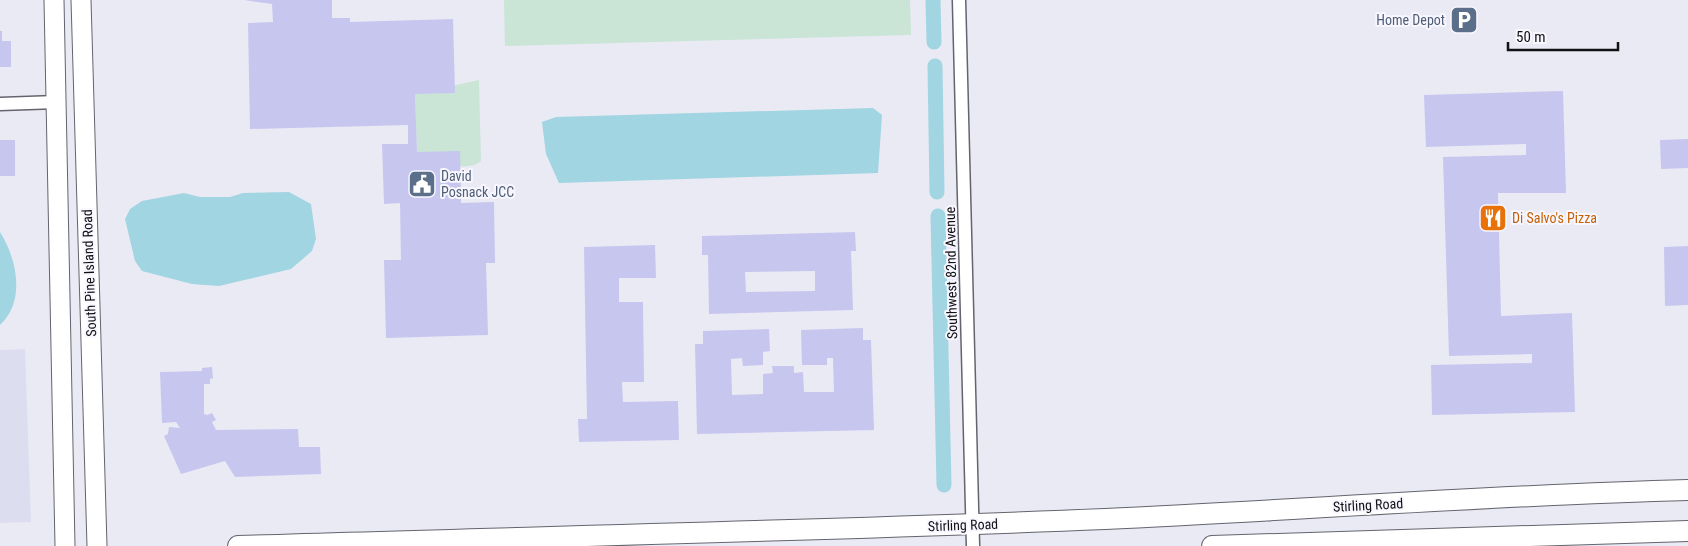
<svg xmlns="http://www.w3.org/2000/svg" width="1688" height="546" font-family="'Roboto Condensed',sans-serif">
  <rect width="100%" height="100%" fill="#eaeaf5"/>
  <path fill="#ddddf0" d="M25,349l6,173 -31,1v-173z"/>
  <path fill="#cae5d6" d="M504,0h406l1,35 -406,11z
    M479,80l2,81c-17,14 -46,-3 -64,-9l-2,-58z"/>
  <path fill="#a0d5e1" d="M873,108l9,7 -4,58 -319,10 -13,-29 -4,-32 14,-5z
    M289,192l22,12 5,35 -4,12 -21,18 -72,17 -27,-2 -50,-13 -7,-10 -10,-42 5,-10 12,-8 42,-8 16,4h30l13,-4z
    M0,232c17,27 26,69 0,93z"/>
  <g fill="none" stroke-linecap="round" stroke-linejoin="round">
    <path stroke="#a0d5e1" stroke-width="15" d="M933,0l1,42
      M935,66l2,126
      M938,216l6,269"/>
  </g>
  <path fill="#c7c6ef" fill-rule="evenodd" d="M244,0h88v18h18v4l103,-3 2,74 -40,1 2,58 43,-1 1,52 33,-1 1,61h-9l2,72 -102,3 -2,-78h17l-1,-57 -16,1 -2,-60h26v-19l-158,4 -2,-106 25,-1 -1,-18z
    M0,31h2v10h9v26h-11z
    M1563,91l3,102h-68l3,123 71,-3 3,99 -143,3 -1,-50 101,-2v-9l-83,2 -6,-199 83,-2v-11l-100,3 -2,-52z
    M1688,139v29l-27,1 -1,-29z
    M0,140h15v36h-15z
    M855,232l1,19h-5l2,59 -144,4 -1,-59h-6v-19zM815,271v20l-69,1 -1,-20z
    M655,245l1,33h-37v24h24l1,80h-22l1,20 55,-1 1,39 -100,2 -1,-23h9l-3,-172z
    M1688,246v59l-23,1 -1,-59z
    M863,328v12h8l3,90 -177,4 -2,-90h8v-13l66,-2 1,22 -7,1v13l-20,1 -1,-8 -11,1 1,36 31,-1v-20l10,-1 -1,-7h22v7l9,-1 1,20h30l-1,-34h-6v7h-25l-1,-35z
    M212,367l1,11 -3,1v5h-6v30l3,1 5,-2 4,7 -4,2 4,8 82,-1 1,18h21l1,27 -86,3 -10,-16 -44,13 -17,-38 4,-2 1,-7 11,1 -4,-6 -14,1 -2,-51 42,-1v-3z"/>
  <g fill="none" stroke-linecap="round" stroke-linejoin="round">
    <g stroke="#64646e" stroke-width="15">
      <path id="street" d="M959,0l14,546
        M0,104l57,-2"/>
    </g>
    <g stroke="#64646e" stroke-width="21">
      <path id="secondary" d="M54,0l11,546
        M81,0l16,546"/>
    </g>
    <g stroke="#64646e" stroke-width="22">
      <path id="primary" d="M238,546c289,-9 578,-15 867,-27 195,-9 389,-24 583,-29
        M1212,546l476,-15"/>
    </g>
    <use href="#street" stroke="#fff" stroke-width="12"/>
    <use href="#secondary" stroke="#fff" stroke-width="19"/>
    <use href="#primary" stroke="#fff" stroke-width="20"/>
  </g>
  <defs>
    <g id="parking-square" transform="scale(1.4375)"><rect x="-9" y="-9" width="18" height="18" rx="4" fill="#5c6f8a" stroke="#f8f7ff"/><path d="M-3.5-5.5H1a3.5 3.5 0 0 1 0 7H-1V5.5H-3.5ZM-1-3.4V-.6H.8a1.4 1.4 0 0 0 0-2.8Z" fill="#fff"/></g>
    <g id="civic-square" transform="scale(1.4375)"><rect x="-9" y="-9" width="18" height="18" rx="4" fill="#5c6f8a" stroke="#f8f7ff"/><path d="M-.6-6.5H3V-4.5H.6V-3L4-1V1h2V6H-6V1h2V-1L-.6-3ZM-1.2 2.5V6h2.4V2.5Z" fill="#fff"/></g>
    <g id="restaurant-square" transform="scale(1.4375)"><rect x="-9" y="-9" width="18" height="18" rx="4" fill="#e8710a" stroke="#f8f7ff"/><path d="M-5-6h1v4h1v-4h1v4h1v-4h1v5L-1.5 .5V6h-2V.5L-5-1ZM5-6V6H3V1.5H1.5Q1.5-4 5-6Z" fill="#fff"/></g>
  </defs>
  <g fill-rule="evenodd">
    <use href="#parking-square" x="1464" y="20"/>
    <use href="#civic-square" x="422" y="184"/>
    <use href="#restaurant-square" x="1493" y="218"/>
  </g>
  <g text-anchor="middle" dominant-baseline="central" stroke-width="4" stroke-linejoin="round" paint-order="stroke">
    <g font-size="14" fill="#4e5e75" stroke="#f8f7ff" text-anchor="end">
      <text x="1445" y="20">Home Depot</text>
      <text x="441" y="176" text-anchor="start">David<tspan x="441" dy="16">Posnack JCC</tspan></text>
    </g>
    <g font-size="14" fill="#c56008" stroke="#f8f7ff" text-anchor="start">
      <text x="1512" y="218">Di Salvo's Pizza</text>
    </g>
    <g font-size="14" fill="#111114" stroke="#f8f7ff">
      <text transform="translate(89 273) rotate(-92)">South Pine Island Road</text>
      <text transform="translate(951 273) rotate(-91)">Southwest 82nd Avenue</text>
      <text transform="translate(1368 505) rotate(-3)">Stirling Road</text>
      <text transform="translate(963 525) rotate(-2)">Stirling Road</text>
    </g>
  </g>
  <path d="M1508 42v8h110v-8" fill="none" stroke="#111114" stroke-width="2.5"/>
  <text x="1516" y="42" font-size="15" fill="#111114" stroke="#f8f7ff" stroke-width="4" paint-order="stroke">50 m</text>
</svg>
